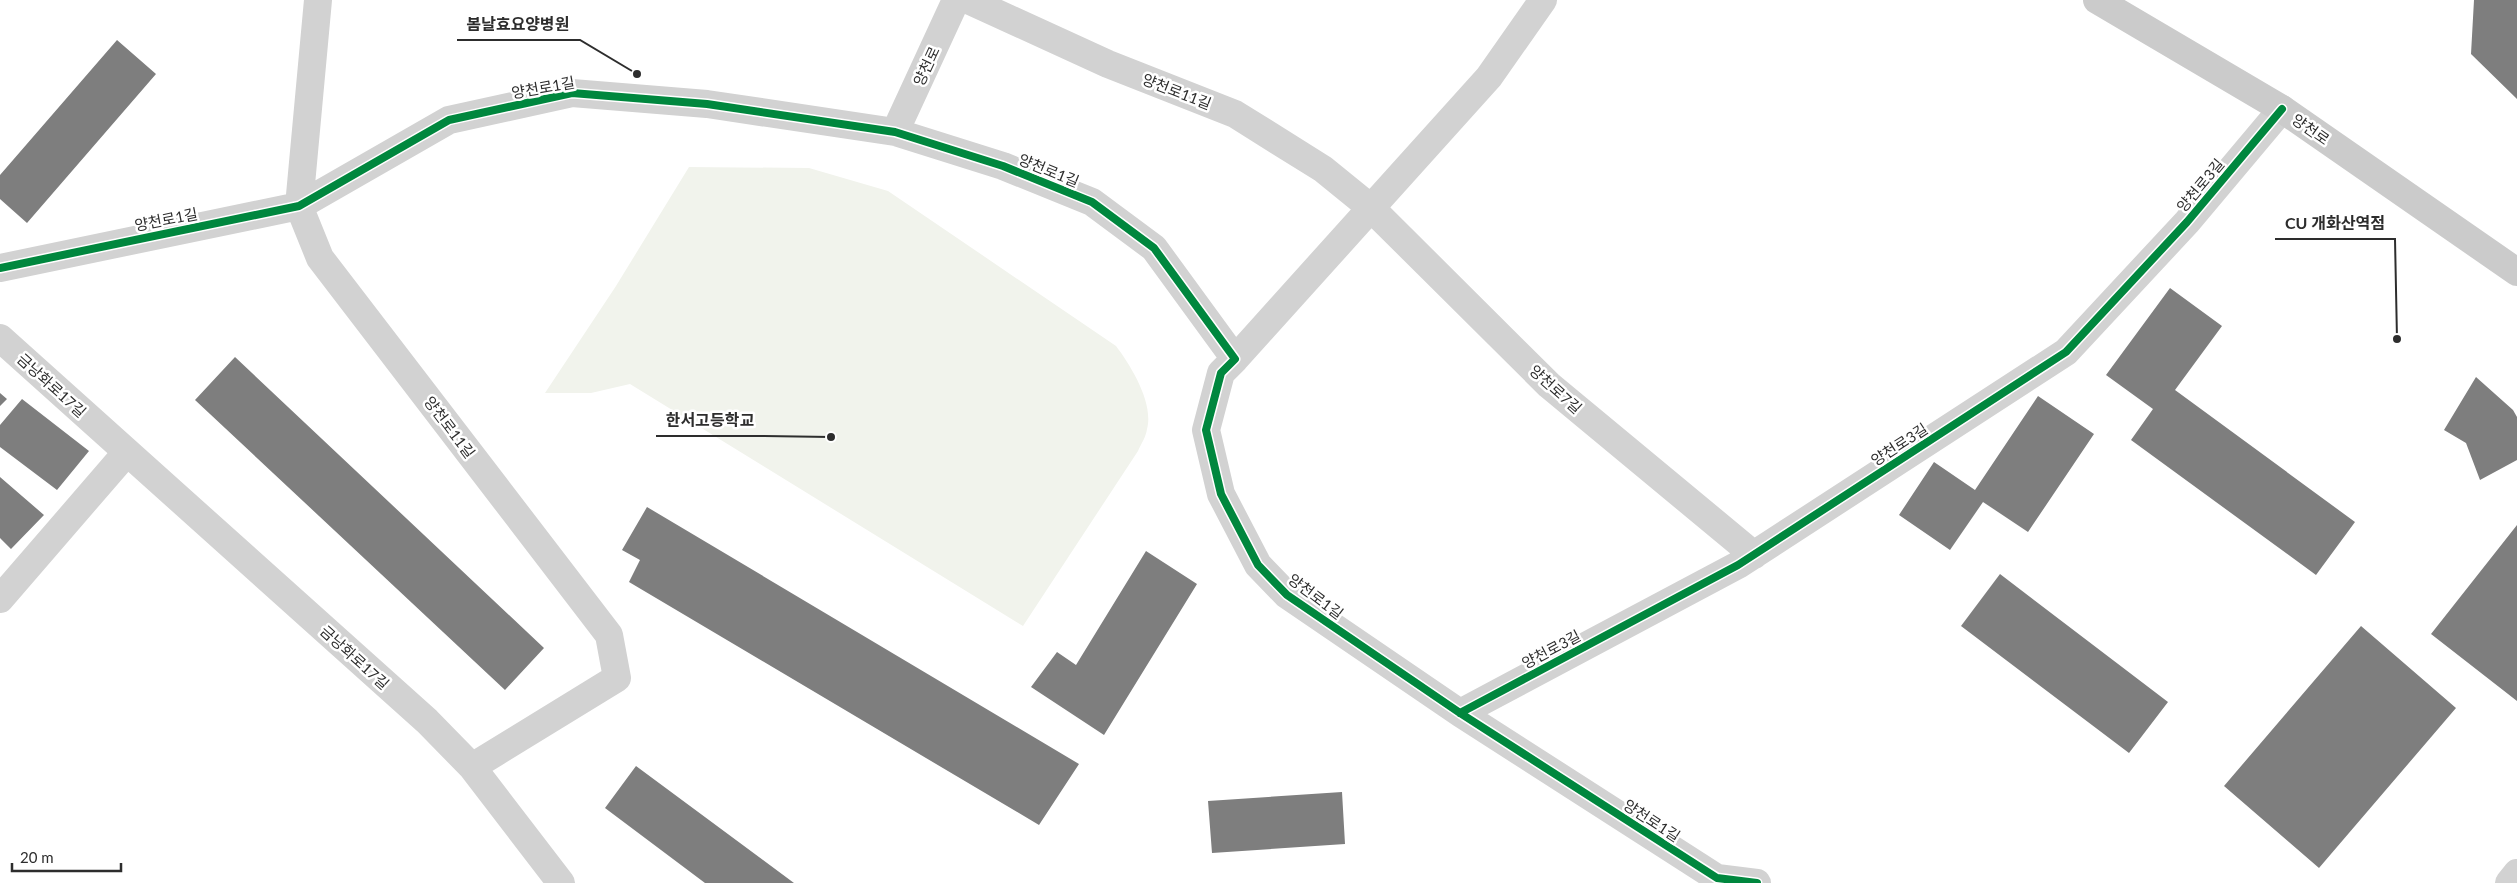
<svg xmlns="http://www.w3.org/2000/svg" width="2517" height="883" font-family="Lato,'Noto Sans KR',sans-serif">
  <rect width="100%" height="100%" fill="#fff"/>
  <path fill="#f1f3ec" d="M689,167l120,1 79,23 228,155c15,20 38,57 31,83 -1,8 -6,15 -9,22l-115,175 -393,-242 -39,9h-46l71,-107z"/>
  <path fill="#7e7e7e" d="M2474,0h43v99l-46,-45z
    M117,40l39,34 -129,149 -27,-24v-24z
    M2170,288l52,38 -47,64 180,132 -39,53 -185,-135 22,-31 -47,-34z
    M235,357l309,291 -39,42 -310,-290z
    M2476,377l37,33 4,7v43l-37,20 -14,-37 -22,-13z
    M0,393l7,6 -7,7z
    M2038,396l56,38 -66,98 -45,-30 -33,48 -51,-35 35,-53 41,28z
    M22,399l67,52 -32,39 -57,-43v-22z
    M0,477l44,38 -33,34 -11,-11z
    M647,507l432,257 -40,61 -410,-243 11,-22 -18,-10z
    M2517,525v176l-86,-67z
    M1146,551l51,33 -93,151 -73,-48 26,-35 19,13z
    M2000,574l168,128 -39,51 -168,-127z
    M2361,626l95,82 -137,160 -95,-82z
    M636,766l158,117h-89l-100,-75z
    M1342,792l3,52 -133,9 -4,-52z"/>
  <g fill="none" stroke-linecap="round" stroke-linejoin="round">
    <path stroke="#d2d2d2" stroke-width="28" d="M318,0l-19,206 21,52 289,377 8,43 -145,89
      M968,0l140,64 127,50 88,55 48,39 178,177 205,170
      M895,132l61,-132
      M0,268l299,-62 150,-86 123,-27 135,11 188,28 108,34 89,36 62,46 81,111 -14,14 -15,57 15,64 37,71 29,30 173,118 257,165 40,5
      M0,338l427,383 45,46 89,116
      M1235,359l254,-282 54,-77
      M0,599l127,-147
      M1460,713l278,-148 328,-213 121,-130 95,-113
      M2509,883l8,-10"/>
    <path stroke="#cbcbcb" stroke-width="28" d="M2097,0l185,109 235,163"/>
    <g stroke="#fff" stroke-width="11">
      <path id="cycleway" d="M0,268l299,-62 150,-86 123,-27 135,11 188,28 108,34 89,36 62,46 81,111 -14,14 -15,57 15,64 37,71 29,30 173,118 257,165 40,5
        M1460,713l278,-148 328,-213 121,-130 95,-113"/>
    </g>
    <use href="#cycleway" stroke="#00873e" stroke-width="8"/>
  </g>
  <g text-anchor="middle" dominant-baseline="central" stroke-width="5" stroke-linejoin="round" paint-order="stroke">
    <g font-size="15" fill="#2d2d2d" stroke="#fff">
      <text transform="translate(926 66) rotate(-65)">양천로</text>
      <text transform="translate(543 87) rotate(-10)">양천로1길</text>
      <text transform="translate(1177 91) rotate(21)">양천로11길</text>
      <text transform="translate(2311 129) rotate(35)">양천로</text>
      <text transform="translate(1049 170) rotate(22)">양천로1길</text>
      <text transform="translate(2200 185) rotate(-50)">양천로3길</text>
      <text transform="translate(166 219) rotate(-11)">양천로1길</text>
      <text transform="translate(52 385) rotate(42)">금낭화로17길</text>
      <text transform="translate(1556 389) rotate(42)">양천로7길</text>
      <text transform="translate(450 427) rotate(53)">양천로11길</text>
      <text transform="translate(1899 444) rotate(-33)">양천로3길</text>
      <text transform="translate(1316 596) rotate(37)">양천로1길</text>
      <text transform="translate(1551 649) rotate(-28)">양천로3길</text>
      <text transform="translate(355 657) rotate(42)">금낭화로17길</text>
      <text transform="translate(1652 820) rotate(33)">양천로1길</text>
    </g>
  </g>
  <path fill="none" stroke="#2d2d2d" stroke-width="2" d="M637 74L580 40H457M2397 339L2395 239H2275M831 437L764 436H656"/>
  <g fill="#2d2d2d" stroke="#fff" stroke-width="2">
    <circle cx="637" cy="74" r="5"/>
    <circle cx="2397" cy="339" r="5"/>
    <circle cx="831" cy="437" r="5"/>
  </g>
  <g font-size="16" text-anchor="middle" font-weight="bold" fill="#2d2d2d" stroke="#fff" stroke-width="5" stroke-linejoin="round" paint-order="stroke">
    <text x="518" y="30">봄날효요양병원</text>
    <text x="2335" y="229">CU 개화산역점</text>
    <text x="710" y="426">한서고등학교</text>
  </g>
  <path d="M12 863v8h109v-8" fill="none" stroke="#2d2d2d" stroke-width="2.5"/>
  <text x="20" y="863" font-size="15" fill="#2d2d2d" stroke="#ffffff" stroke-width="4" paint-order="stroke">20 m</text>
</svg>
